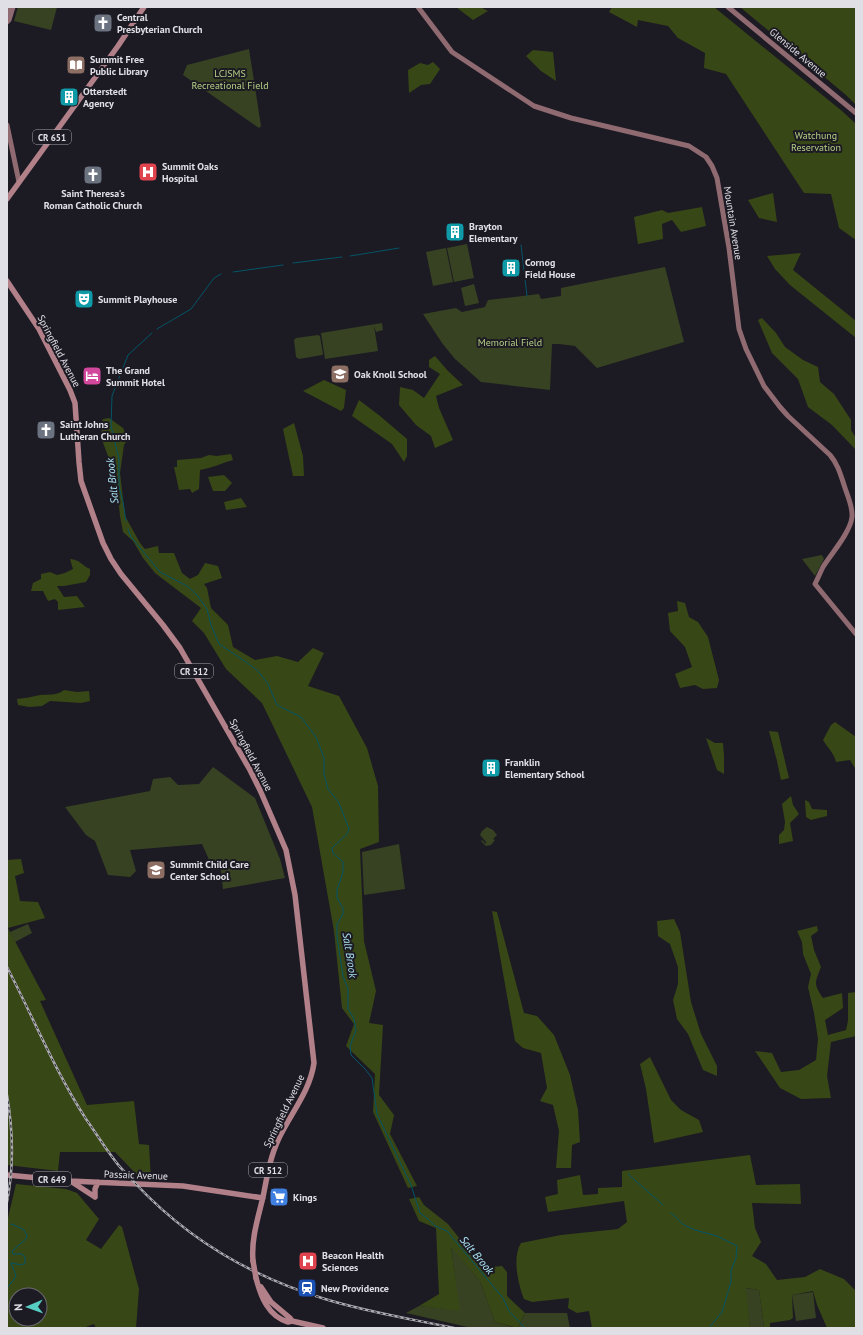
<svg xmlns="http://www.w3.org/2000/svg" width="863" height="1335" font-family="'PT Sans',sans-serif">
  <rect width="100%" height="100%" fill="#1c1a23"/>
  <path fill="#374222" d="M18,7h39l-6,23 -37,-9z
    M249,49l12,77 -2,2 -76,-53 4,-10z
    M467,244l7,34 -20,4 -7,-34z
    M446,248l7,34 -20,4 -7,-34z
    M665,267l19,75 -87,26 -22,-22 -16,-2h-7l-2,46 -69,-8 -26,-23 -13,-16 -19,-29 33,-6 6,4 23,-5 3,-7 51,-6 2,5 20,-3v-8z
    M474,284l5,19 -14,3 -4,-18z
    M382,323l1,7 -7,2 -2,-6 4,25 -53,8 -4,-26z
    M318,335l2,1 3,18 -1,1 -23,4 -3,-2 -2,-17 2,-2z
    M822,555l2,4 -9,17 -13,-17z
    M213,767l42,31 25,61 5,19 -62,11 -3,-26 -9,1 -9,-20 -72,6 6,21 -6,6 -22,-2 -13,-34 -9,-6 -21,-28 85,-16 3,-12 17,-2 8,8 21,-1z
    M487,827l6,3 4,5 -4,4 2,1 -4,5 -5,1 -5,-5 1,-1 4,4v-2l-6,-7 2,-4z
    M399,844l6,45 -41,6 -2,-43z
    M28,924l4,9 -17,9 -5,-10z
    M451,1246l29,35 15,41 21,6h-44l-66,-15 13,-7 40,4z
    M745,1288l14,2 5,38h-14z
    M813,1292l3,26 -20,3 -4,-26z
    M525,1313h42l3,15h-52z"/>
  <path fill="#384716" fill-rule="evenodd" d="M456,7h24l8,4 -15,9z
    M612,7h102l128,104 14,13v116l-17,-12 -8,-34 -27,-1 -78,-119 -22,-6 1,-15 -27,-15 -10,-12 -30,-6 -1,7 -28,-15z
    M740,7h116v98l-10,-10z
    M533,50l20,2 3,29 -15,-10 -15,-15z
    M433,62l7,7 -10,15 -9,1 -12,8 -1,-23 12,-7 8,2z
    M773,193l4,29 -18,-4 -11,-18z
    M702,207l4,19 -25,6 -9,-12 -10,4 1,15 -25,5 -4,-27 28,-7 6,3z
    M801,253l-8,17 63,51v17l-66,-53 -15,-16 -8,-13z
    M762,318l14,15 9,14 18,13 15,7 2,15 14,12 17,26v10l5,8v12l-24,-25 -24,-18 -10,-28 -26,-26 -14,-33z
    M435,356l13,15 15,14 -27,11 3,12 14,32 -18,8 -4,-12 -15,-11 -17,-20 1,-18 13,3 11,8 16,-24 -11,-7v-7z
    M324,380l22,10 -2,18 -3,3 -38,-20z
    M359,400l21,16 27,23v17l-3,6 -12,-18 -40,-28z
    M109,418l14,10 5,11 -4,6 -4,28 5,43 15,27 5,6 13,-3 1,7h15l8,20 8,6 8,-4 7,-12 13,3 4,12 -18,6 3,4 4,20 17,17 5,22 22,13 22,-4 21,6 15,-14 11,5 -16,33 31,10 28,52 11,38 1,56 -19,7 4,92 12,50 -7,32 14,2 -4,70 15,20 -4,19 27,52 -9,2 -35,-76 2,-38 -29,-28 8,-22 -12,-16 -8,-77 -22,-124 -50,-104 -36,-34 -22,-36 -12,-12 9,-13 -46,-35 -12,-15 -10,-17 -10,-9 -3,-16 -2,-21 -6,-17 -4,-22 -6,-16 -1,-16 2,-5z
    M294,423l9,33 1,20h-11l-10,-47z
    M231,454l2,6c-11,3 -21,8 -33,10l-1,19 -7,4 -2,-4 -11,1 -5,-23h3v-7l24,-2 8,-3 8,1z
    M224,475l8,8 -7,8h-12l-5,-14z
    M241,498l6,9 -21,3 -2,-8z
    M70,559c11,1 11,6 20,10v6l-4,7 -22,4h-7l7,11 13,-1 8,11 -27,3v-8l-3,-3 -7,2 -5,-10h-12l2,-8 8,-4v-5l9,-2 7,3 8,-2 8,-4z
    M677,601l8,2 4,14 9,5 10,15 11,43 -2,8 -14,1 -8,-4 -15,3 -5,-14 17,-7 -7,-20 -15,-16 -2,-18 10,-2z
    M64,690l13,2 12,-1 1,10 -9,2 -31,-2 -8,5 -13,1 -11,-2 -1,-6c8,-1 15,-2 23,-4 9,-1 16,1 24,-5z
    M835,722l21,15v33l-6,-10 -14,2c-2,-9 -9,-15 -13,-22l8,-15z
    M769,731l9,1 11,46 -8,2 -4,-19z
    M706,738l9,5h8l1,13v18l-7,-4z
    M791,796l2,9 6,9 -9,9 3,18 -14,3v-9l5,-5 1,-8 -3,-18z
    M805,800l4,2 3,7 15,1v6l-16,4 -5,-3z
    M21,859l3,14 -9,3 5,25 18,1 7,16 -37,10 38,72 -6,1 47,104 47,-4 5,43 10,1 2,34 -11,-1 -25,-26h-55l-2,19 -51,-6v-305z
    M492,911l5,1 27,101 13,3 17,19 16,40 8,35 2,32 -8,3 -1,23h-15l3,-37 -6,-26 -13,-4 7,-13 -6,-35 -18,-5 -8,-7z
    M674,919l6,13 11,70 10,32 16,32v10l-14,-6 -15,-36 -11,-15 -4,-19 5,-16v-17l-8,-23 -12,-8 -1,-15z
    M817,926l1,5 -7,5 3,14 7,17c-6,16 -8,16 2,31l19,-5 1,15 -18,12 3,15 18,-5 2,-9v-28l8,-1v44l-25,6 -4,34 4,22 -30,1 -21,-11 -25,-37 17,2 9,19 18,-2 17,-10 2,-21 -4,-26 -6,-26 3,-13 -8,-20 -1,-12 -5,-11z
    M650,1057l21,43 10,10 18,10 4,12 -49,11 -8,-54 -6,-25z
    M750,1155l6,30 44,-1 1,20 -49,-1 3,25 6,14 -9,14 14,8 11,16 28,-3 15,-8 24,10 12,12v37h-29l-10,-23 -4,-14 -21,4 1,23 -3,2 -20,3v5h-6l-5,-38 -13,-2 4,40h-158l-3,-17 -12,2 -9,-5 1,-10 -37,4 -8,-3c-6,-15 -12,-42 -3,-56l40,-8 57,-6 9,-7 -3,-21 -76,11 -3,-15 13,-3 -1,-14 23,-5 3,20 15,-1v-6l24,-1v-16z
    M16,1184l50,5 11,4 22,26 -13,21 15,9 18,-24 3,2 17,62 -3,39h-40l-2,-4 -11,4h-76v-106zM16,1295h24v24h-24z
    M419,1197l5,8 24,19 35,44 19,-2 5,6v24l18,17 -7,15 -23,-6 -15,-41 -29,-34 9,64 -41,-5 20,-12 -3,-66 -17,-7 -10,-22z"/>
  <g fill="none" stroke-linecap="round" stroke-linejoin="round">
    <path stroke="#035567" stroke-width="1" d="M521,245l6,51
      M350,256l49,-8
      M293,263l49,-6
      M233,272l50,-7
      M157,329l34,-20 23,-31 7,-4
      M126,521l-3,-19 -4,-15v-28l-8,-33 1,-30 16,-41 24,-22
      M128,529l3,8 29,35 27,14 10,9 10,14 4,16 8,19 27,18 12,9 10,13 9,21 24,12 15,20 8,21v16l4,15 11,14 10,26 -2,5 -15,14 1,5 10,9v10l-6,18v8l6,10v6l-6,10v13l6,39 5,13v20l6,10 2,11 -6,16 1,9 14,14 7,9 5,36 34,71 9,28 8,6 7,7 12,5 56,67 6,13 16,17
      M628,1174l35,31
      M671,1213l13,12 11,5 22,6 20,10 -1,12 -5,12v12l-9,30 -13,16
      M7,1288l8,-10 1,-3 -5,-12 11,2 3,-2v-6l-3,-3h-9l-1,-3 14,-12 1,-4 -4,-6 -12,-5"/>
    <path stroke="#906a71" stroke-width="5" d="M418,7l34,45 82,54 37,12 118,28 17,11 6,9 5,12 12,70 10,81 7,20 18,37 16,21 8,9 42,39c8,9 11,21 15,33 3,9 8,20 7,29 -2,16 -21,37 -29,50 -3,6 -5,11 -8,17l41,50
      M728,7l128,106
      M7,13l2,-6
      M7,22l2,-2 4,-13
      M7,125l12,57"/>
    <path stroke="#b18089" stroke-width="5.5" d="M7,199l111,-153 26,-39
      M7,281l32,48 31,61 5,13 4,59 2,19 22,62 8,16 10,15 42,51 17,23 70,122 10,20 26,60 9,45 19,168c-4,28 -23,50 -35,75 -9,19 -12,39 -16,59 -5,21 -12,42 -10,64
      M7,1175l63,6 113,5 80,12
      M72,1182l23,15
      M95,1197v-8l3,-7
      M256,1278c5,19 12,38 32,44l4,-1 31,7
      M261,1287l10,15 19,16 2,3"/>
    <g stroke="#acabb1" stroke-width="2.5">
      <path id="rail" d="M7,967c26,50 48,104 79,152 10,14 19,29 30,43 5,7 12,13 18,20 52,56 118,95 191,117 42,13 86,20 129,29
        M7,1095c6,35 7,72 0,107"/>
    </g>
    <use href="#rail" stroke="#1c1a23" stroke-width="1" stroke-dasharray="3" stroke-linecap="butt"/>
    <path stroke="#b18089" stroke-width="5.5" d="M253,1261l3,17"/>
  </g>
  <defs>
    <g id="church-square" transform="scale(1)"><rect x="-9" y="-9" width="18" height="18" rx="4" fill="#6b7280" stroke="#1c1a23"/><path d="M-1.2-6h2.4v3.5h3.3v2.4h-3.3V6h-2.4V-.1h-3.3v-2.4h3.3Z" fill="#fff"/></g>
    <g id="library-square" transform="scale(1)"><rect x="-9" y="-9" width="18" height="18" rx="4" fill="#8d6e63" stroke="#1c1a23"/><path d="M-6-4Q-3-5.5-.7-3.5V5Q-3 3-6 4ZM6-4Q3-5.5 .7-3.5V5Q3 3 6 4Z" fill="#fff"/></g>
    <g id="building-square" transform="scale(1)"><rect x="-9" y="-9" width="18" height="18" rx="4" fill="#0f9aa8" stroke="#1c1a23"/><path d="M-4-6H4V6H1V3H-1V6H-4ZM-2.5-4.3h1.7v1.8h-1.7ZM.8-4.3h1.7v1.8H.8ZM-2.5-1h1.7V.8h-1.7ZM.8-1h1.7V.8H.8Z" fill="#fff"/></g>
    <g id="hospital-square" transform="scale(1)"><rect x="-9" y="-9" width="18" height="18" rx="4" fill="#e0444e" stroke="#1c1a23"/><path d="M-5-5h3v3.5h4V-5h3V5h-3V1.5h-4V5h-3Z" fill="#fff"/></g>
    <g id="theatre-square" transform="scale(1)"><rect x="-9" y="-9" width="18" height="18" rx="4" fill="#0f9aa8" stroke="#1c1a23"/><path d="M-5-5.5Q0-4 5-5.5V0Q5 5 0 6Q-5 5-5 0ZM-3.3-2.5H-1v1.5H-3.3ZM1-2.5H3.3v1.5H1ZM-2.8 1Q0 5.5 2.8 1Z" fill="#fff"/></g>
    <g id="school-square" transform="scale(1)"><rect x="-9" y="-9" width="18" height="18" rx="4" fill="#8d6e63" stroke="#1c1a23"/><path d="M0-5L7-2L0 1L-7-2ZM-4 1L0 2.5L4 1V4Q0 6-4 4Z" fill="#fff"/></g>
    <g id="hotel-square" transform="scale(1)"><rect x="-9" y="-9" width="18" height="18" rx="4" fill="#d1479c" stroke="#1c1a23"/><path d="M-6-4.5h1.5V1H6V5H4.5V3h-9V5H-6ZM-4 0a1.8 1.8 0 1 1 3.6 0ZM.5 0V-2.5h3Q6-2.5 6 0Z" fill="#fff"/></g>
    <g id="supermarket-square" transform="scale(1)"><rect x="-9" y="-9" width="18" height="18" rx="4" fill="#3f7fe0" stroke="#1c1a23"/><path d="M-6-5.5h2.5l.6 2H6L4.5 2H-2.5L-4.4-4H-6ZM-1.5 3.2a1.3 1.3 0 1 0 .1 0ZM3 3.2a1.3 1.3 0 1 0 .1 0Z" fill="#fff"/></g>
    <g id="station-square" transform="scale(1)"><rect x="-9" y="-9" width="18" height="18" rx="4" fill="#1a4fb4" stroke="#1c1a23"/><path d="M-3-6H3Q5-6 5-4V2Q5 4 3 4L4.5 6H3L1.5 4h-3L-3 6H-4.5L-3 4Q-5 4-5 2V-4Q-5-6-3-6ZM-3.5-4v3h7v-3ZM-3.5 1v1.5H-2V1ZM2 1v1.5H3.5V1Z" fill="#fff"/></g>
  </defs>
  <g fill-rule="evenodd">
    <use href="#church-square" x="103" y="23"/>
    <use href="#library-square" x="76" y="65"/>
    <use href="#building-square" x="69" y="97"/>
    <use href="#hospital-square" x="148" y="172"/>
    <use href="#church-square" x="93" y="175"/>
    <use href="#building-square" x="455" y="232"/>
    <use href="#building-square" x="511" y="268"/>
    <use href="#theatre-square" x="84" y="299"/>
    <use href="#school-square" x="340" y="374"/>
    <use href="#hotel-square" x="92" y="376"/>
    <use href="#church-square" x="46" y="430"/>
    <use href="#building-square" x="491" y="768"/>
    <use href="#school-square" x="156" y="870"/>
    <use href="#supermarket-square" x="279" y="1197"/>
    <use href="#hospital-square" x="308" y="1261"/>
    <use href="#station-square" x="307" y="1288"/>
  </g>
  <g text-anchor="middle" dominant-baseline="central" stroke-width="4" stroke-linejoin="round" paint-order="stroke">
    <g fill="#1c1a23" stroke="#a5a4ab" stroke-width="1">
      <rect x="33" y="130" width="38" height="14" rx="3"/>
      <rect x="175" y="664" width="38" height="14" rx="3"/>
      <rect x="249" y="1163" width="38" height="14" rx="3"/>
      <rect x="33" y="1172" width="38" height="14" rx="3"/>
    </g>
    <g font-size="9" font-weight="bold" fill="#e0dfe5">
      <text x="52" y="137">CR 651</text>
      <text x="194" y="671">CR 512</text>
      <text x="268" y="1170">CR 512</text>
      <text x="52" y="1179">CR 649</text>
    </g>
    <g font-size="10" font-weight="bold" fill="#e0dfe5" stroke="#1c1a23" text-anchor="start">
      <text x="117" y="17">Central<tspan x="117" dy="12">Presbyterian Church</tspan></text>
      <text x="90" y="59">Summit Free<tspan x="90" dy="12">Public Library</tspan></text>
      <text x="83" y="91">Otterstedt<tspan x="83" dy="12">Agency</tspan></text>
      <text x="162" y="166">Summit Oaks<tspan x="162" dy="12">Hospital</tspan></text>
      <text x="93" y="193" text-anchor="middle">Saint Theresa's<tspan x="93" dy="12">Roman Catholic Church</tspan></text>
      <text x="469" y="226">Brayton<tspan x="469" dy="12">Elementary</tspan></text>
      <text x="525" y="262">Cornog<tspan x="525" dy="12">Field House</tspan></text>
      <text x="98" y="299">Summit Playhouse</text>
      <text x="106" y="370">The Grand<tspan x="106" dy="12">Summit Hotel</tspan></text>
      <text x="354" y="374">Oak Knoll School</text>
      <text x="60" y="424">Saint Johns<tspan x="60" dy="12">Lutheran Church</tspan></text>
      <text x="505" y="762">Franklin<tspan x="505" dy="12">Elementary School</tspan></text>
      <text x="170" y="864">Summit Child Care<tspan x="170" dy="12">Center School</tspan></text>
      <text x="293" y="1197">Kings</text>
      <text x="322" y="1255">Beacon Health<tspan x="322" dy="12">Sciences</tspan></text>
      <text x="321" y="1288">New Providence</text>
    </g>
    <g font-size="10" fill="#e0dfe5" stroke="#1c1a23">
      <text transform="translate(798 53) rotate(40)">Glenside Avenue</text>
      <text transform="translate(733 223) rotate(81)">Mountain Avenue</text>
      <text transform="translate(59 351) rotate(62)">Springfield Avenue</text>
      <text transform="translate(251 755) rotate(62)">Springfield Avenue</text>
      <text transform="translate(284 1111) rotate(-64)">Springfield Avenue</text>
      <text transform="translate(136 1175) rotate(2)">Passaic Avenue</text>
    </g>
    <g font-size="10" fill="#b6d185" stroke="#1c1a23">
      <text x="230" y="73">LCJSMS<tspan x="230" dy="12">Recreational Field</tspan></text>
      <text x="816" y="135">Watchung<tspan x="816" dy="12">Reservation</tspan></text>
      <text x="510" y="342">Memorial Field</text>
    </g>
    <g font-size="11" font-style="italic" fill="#ade6f7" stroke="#1c1a23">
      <text transform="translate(112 481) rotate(-96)">Salt Brook</text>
      <text transform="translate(350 955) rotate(81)">Salt Brook</text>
      <text transform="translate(477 1255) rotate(50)">Salt Brook</text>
    </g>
  </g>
  <rect width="863" height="1335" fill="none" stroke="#e0dfe5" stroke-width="16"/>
  <g transform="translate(28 1307) rotate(268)"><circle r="19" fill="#1c1a23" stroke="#6a6971"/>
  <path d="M0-3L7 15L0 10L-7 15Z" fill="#56cec4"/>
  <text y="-6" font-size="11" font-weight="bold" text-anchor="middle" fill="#e0dfe5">N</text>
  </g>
</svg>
